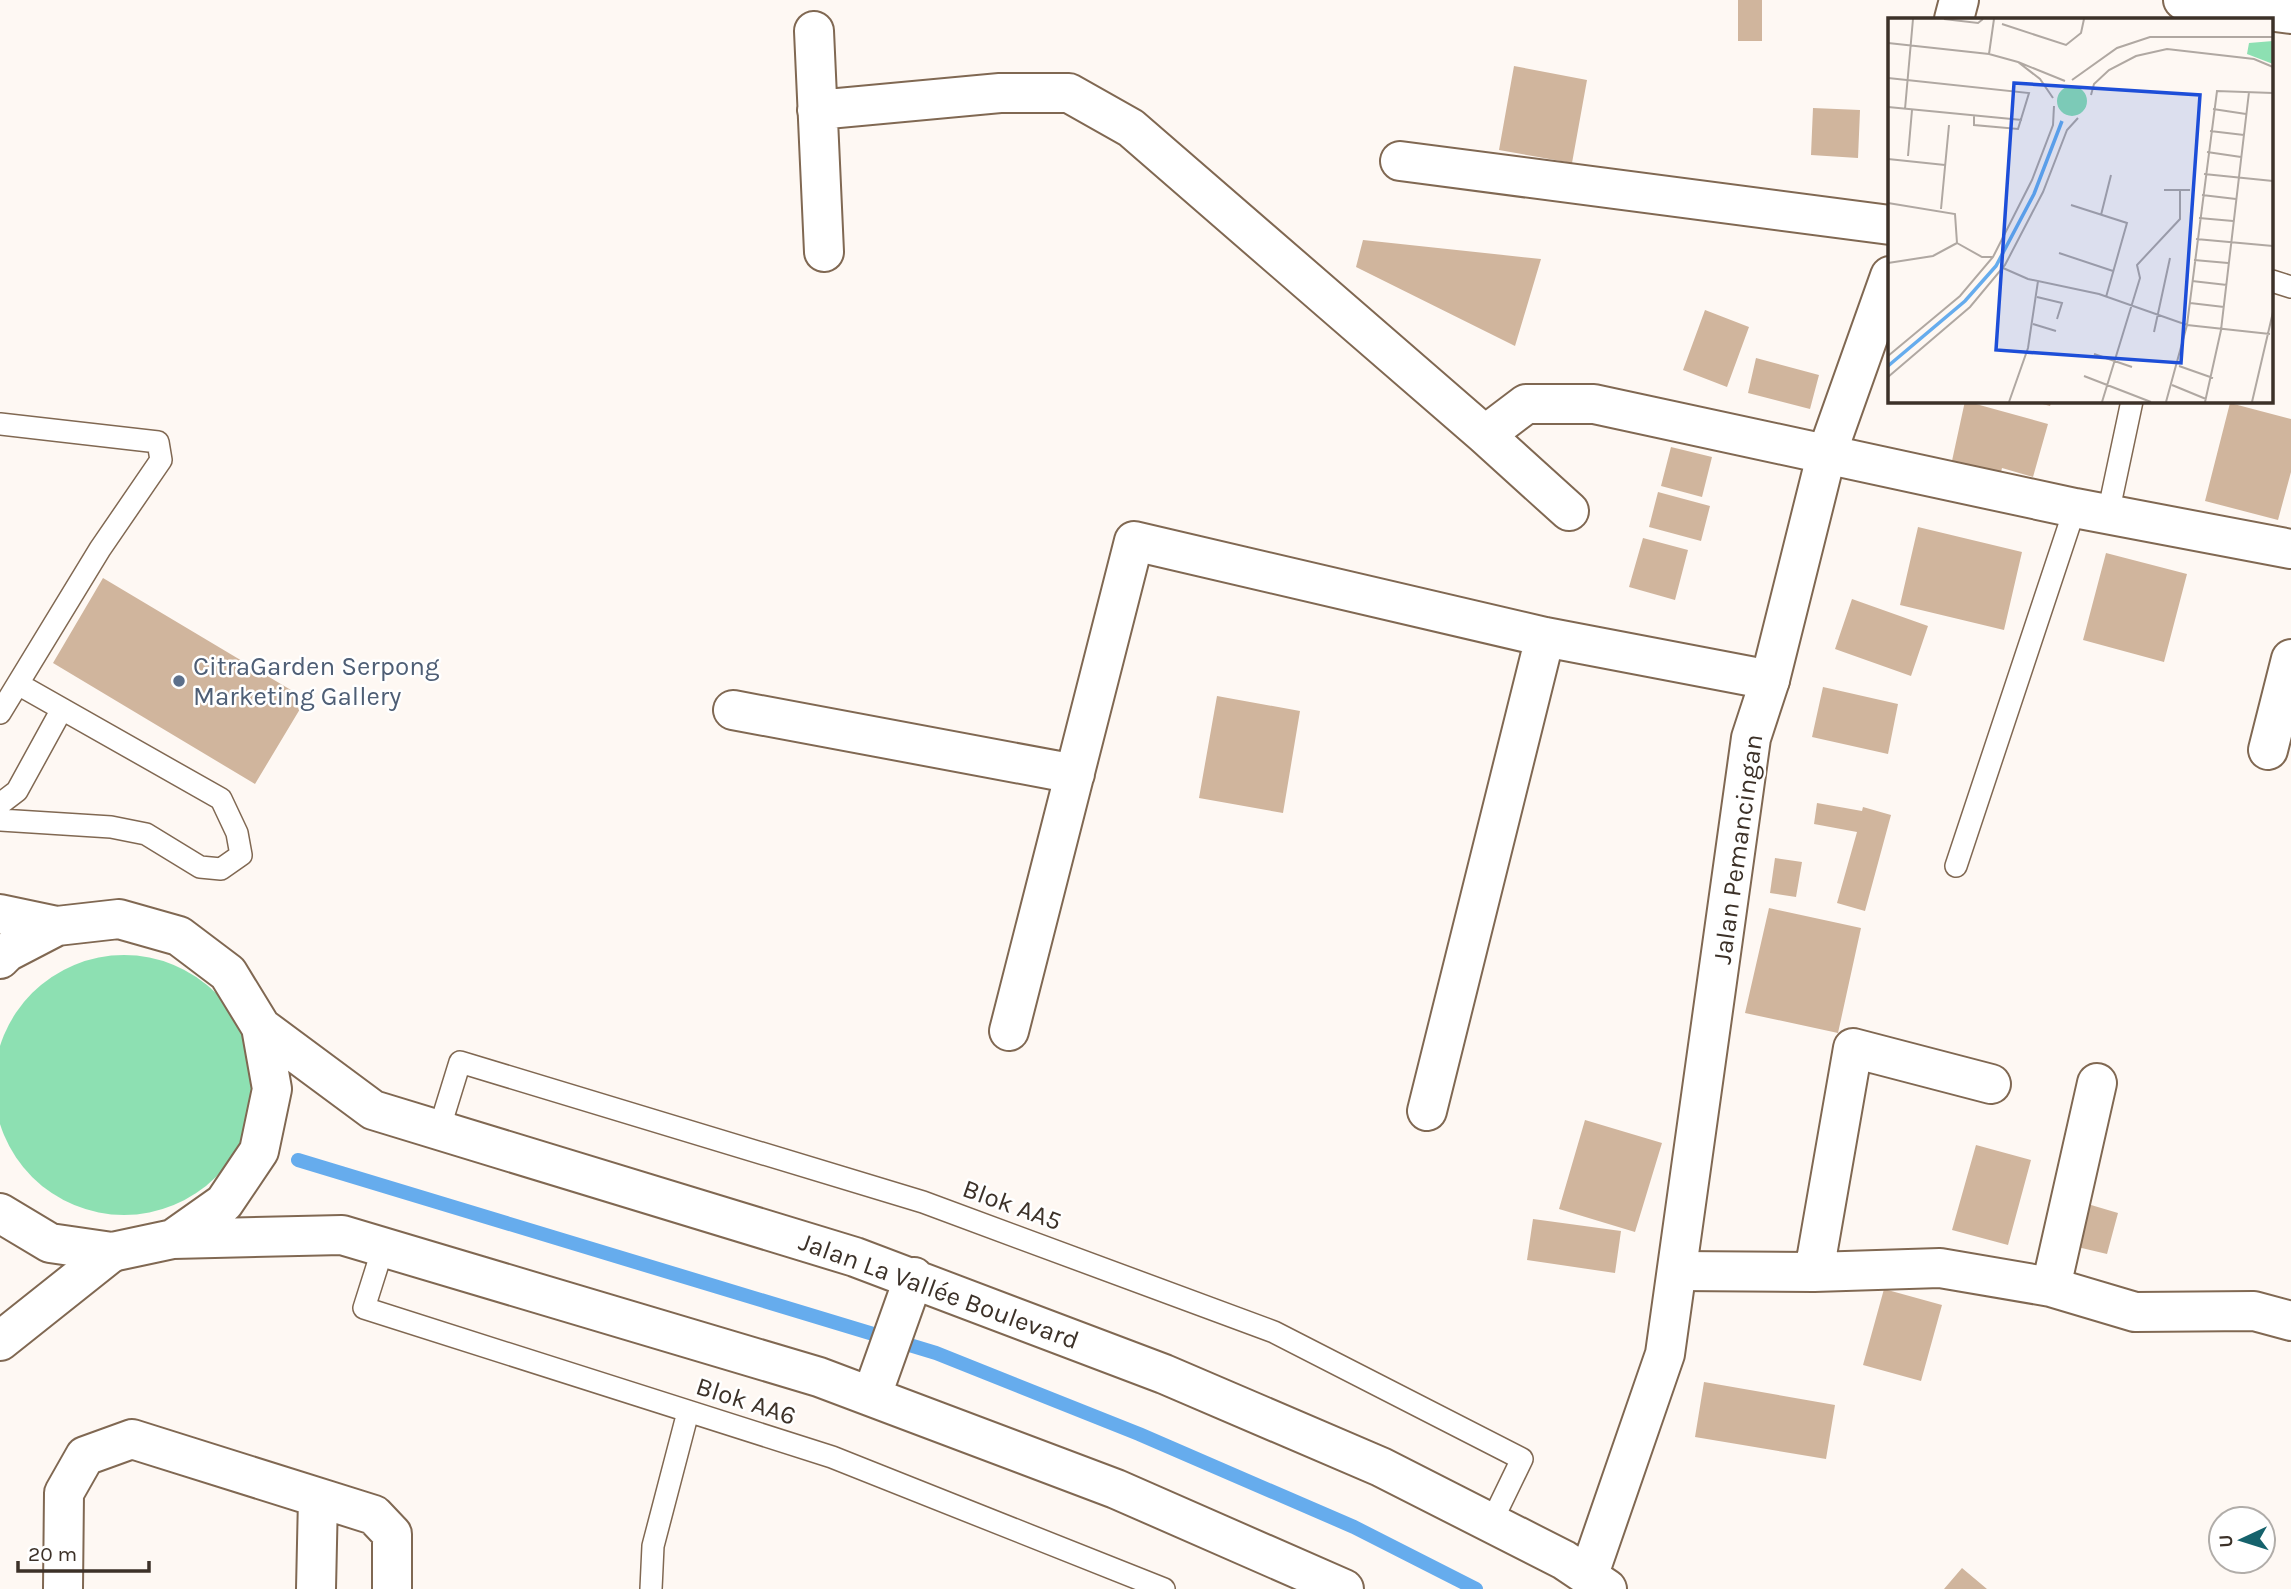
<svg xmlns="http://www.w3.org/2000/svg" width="2291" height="1589" font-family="Karla,sans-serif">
  <rect width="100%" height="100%" fill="#fef8f3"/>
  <path fill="#8de0b2" d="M-6 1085a130 130 0 1 1 260 0a130 130 0 1 1-260 0Z"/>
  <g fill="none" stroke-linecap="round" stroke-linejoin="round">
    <path stroke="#66aced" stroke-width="14" d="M298,1160l638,193 203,81 215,93 122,62"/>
  </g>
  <path fill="#d0b59d" d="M1738,0h24v41h-24z
    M1514,66l73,14 -15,83 -73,-13z
    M1813,108l47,2 -2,48 -47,-3z
    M1363,240l178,19 -26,87 -159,-79z
    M1705,310l44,17 -22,60 -44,-17z
    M1756,358l63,17 -9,34 -62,-16z
    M1965,401l83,23 -15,53 -31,-9 -4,17 -48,-15z
    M2031,401h21l-2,5z
    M2230,403l61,16v53l-13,48 -73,-19z
    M1671,447l41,10 -10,40 -41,-11z
    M1658,492l52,14 -9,35 -52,-14z
    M1918,527l104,25 -18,78 -104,-25z
    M1643,538l45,12 -13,50 -46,-13z
    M2106,553l81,21 -23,88 -81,-22z
    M103,578l203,121 -51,85 -202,-121z
    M1852,599l76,27 -17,50 -76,-27z
    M1823,687l75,17 -10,50 -76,-17z
    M1217,696l83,15 -17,102 -84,-15z
    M1817,803l45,8 1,-4 28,8 -26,96 -28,-8 20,-71 -43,-8z
    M1775,858l27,4 -6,35 -26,-4z
    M1769,908l92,20 -23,105 -93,-20z
    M1585,1120l77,23 -27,89 -76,-23z
    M1976,1145l55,15 -23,85 -56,-15z
    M2081,1202l37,11 -11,41 -38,-9z
    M1533,1219l88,12 -6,42 -88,-13z
    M1884,1289l58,16 -21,76 -58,-16z
    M1704,1382l131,23 -9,54 -131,-22z
    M1962,1568l25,21h-43z"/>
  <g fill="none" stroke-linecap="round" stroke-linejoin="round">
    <g stroke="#806852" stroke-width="24">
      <path id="service" d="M2272,281l19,6
        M0,424l158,18 3,18 -61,89 -100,164
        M2108,514l24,-113
        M0,804l17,-13 45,-82
        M0,820l111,7 35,7 54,33 21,2 20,-14 -4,-22 -16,-34 -203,-115
        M1956,866l119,-358
        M439,1130l21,-68 463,140 351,130 248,127 -31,64
        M383,1248l-19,60 468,149 332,132
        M651,1589l2,-43 35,-134"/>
    </g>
    <g stroke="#806852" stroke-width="42">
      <path id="minor" d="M2183,0l108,14
        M814,31l10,221
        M817,110l183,-17h69l62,35 354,307 41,-31h68l481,104 216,41
        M1400,161l490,64
        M1485,435l84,76
        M733,710l342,64
        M2268,750l23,-91
        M1009,1031l125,-490 411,96 225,43
        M1427,1111l118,-474
        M1679,1271l135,1 126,-4 111,19 84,25 119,-1 37,10
        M1814,1272l39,-224 138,36
        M2051,1287l46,-204
        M0,1341l112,-89
        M63,1589l1,-96 21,-37 47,-17 242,76 18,19v55
        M316,1589l2,-91"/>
    </g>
    <g stroke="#806852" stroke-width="42">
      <path id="tertiary" d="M1954,19l5,-19
        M0,914l57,12
        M0,959l7,-7 50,-26 62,-7 60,17 49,37 33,54 11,62 -13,62 -35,52 -51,36 -61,13 -62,-9 -50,-30
        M261,1027l112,83 482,147 309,117 217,93 183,93 43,29
        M173,1239l169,-4 477,142 297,112 228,100
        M872,1395l42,-118
        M1588,1577l77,-223 86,-616 19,-58 56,-224 64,-180"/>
    </g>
    <use href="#service" stroke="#fff" stroke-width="21"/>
    <use href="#minor" stroke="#fff" stroke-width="38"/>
    <use href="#tertiary" stroke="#fff" stroke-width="38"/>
  </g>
  <circle fill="#5c6f8a" stroke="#fff" stroke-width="2.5" cx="179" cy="681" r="7"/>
  <g text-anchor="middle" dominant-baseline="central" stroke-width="5" stroke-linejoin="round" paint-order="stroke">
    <g font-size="26" fill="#4e5e75" stroke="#fff" text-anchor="start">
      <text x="193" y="666">CitraGarden Serpong<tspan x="193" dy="30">Marketing Gallery</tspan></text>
    </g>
    <g font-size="26" fill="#3c3128" stroke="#fff">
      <text transform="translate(1738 849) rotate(-82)">Jalan Pemancingan</text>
      <text transform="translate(1012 1205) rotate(20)">Blok AA5</text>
      <text transform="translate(939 1291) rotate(20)">Jalan La Vallée Boulevard</text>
      <text transform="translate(746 1401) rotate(18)">Blok AA6</text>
    </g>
  </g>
  <g transform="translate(1888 18)">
    <rect width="385" height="385" fill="#fef8f3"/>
    <path d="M385,23v23l-26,-10 2,-11zM169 83a15 15 0 1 1 30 0a15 15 0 1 1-30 0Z" fill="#8de0b2"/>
    <path fill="none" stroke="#66aced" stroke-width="3.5" d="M0,348l77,-65 31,-35 38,-72 28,-73"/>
    <path fill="none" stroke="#b0a8a2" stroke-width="2" d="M56,1l34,4 5,-4M114,6l64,21 15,-12 3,-14M0,25l101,11 29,8M101,36l5,-35M0,60l141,15 -11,36 -44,-4v-9M184,62l45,-32 33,-11h123M203,77l3,-11 15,-14 27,-14 31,-7 87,10 19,8M165,80l-13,-19 -22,-17 47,19M0,89l134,13M17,91l8,-90M325,91l33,5M322,113l34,4M319,134l34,5M20,138l4,-46M0,141l57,6M316,156l69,7M276,172h26M314,177l34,4M0,185l67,11 2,29 25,14h11M183,187l56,18 -21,74M53,191l8,-84M213,197l10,-40M311,200l34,3M308,221l77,7M171,235l54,18M306,242l34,3M0,245l45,-7 24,-13M115,250l25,11 71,15 88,31 83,9M304,263l35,4M149,279l25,6 -5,16M302,285l34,4M145,306l23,7M266,314l16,-74M206,336l38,13M0,338l72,-60 33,-39 39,-77 21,-55 1,-19M291,348l34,12M196,358l67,26M0,359l82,-70 35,-42 38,-73 24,-62 11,-12M284,367l34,14M121,384l19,-54 10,-67M214,384l38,-124 -3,-13 43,-46v-29M278,384l21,-77 30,-234 56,2M317,384l16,-72 28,-238M364,384l21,-90"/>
    <path fill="#1d4ed8" fill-opacity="0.15" stroke="#1d4ed8" stroke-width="3.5" d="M126,65l186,12 -19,268 -185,-13z"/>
    <rect width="385" height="385" fill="none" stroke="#3c3128" stroke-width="3.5"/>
  </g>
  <g transform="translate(2242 1540) rotate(266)"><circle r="33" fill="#ffffff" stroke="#b1ada9" stroke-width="2"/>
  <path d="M0-5L12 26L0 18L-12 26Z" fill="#15626c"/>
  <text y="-10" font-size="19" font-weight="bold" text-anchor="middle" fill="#3c3128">U</text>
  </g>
  <path d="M18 1561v10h131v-10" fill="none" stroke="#3c3128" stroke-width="3.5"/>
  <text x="28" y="1561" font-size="21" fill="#3c3128" stroke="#ffffff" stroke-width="5" paint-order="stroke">20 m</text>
</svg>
